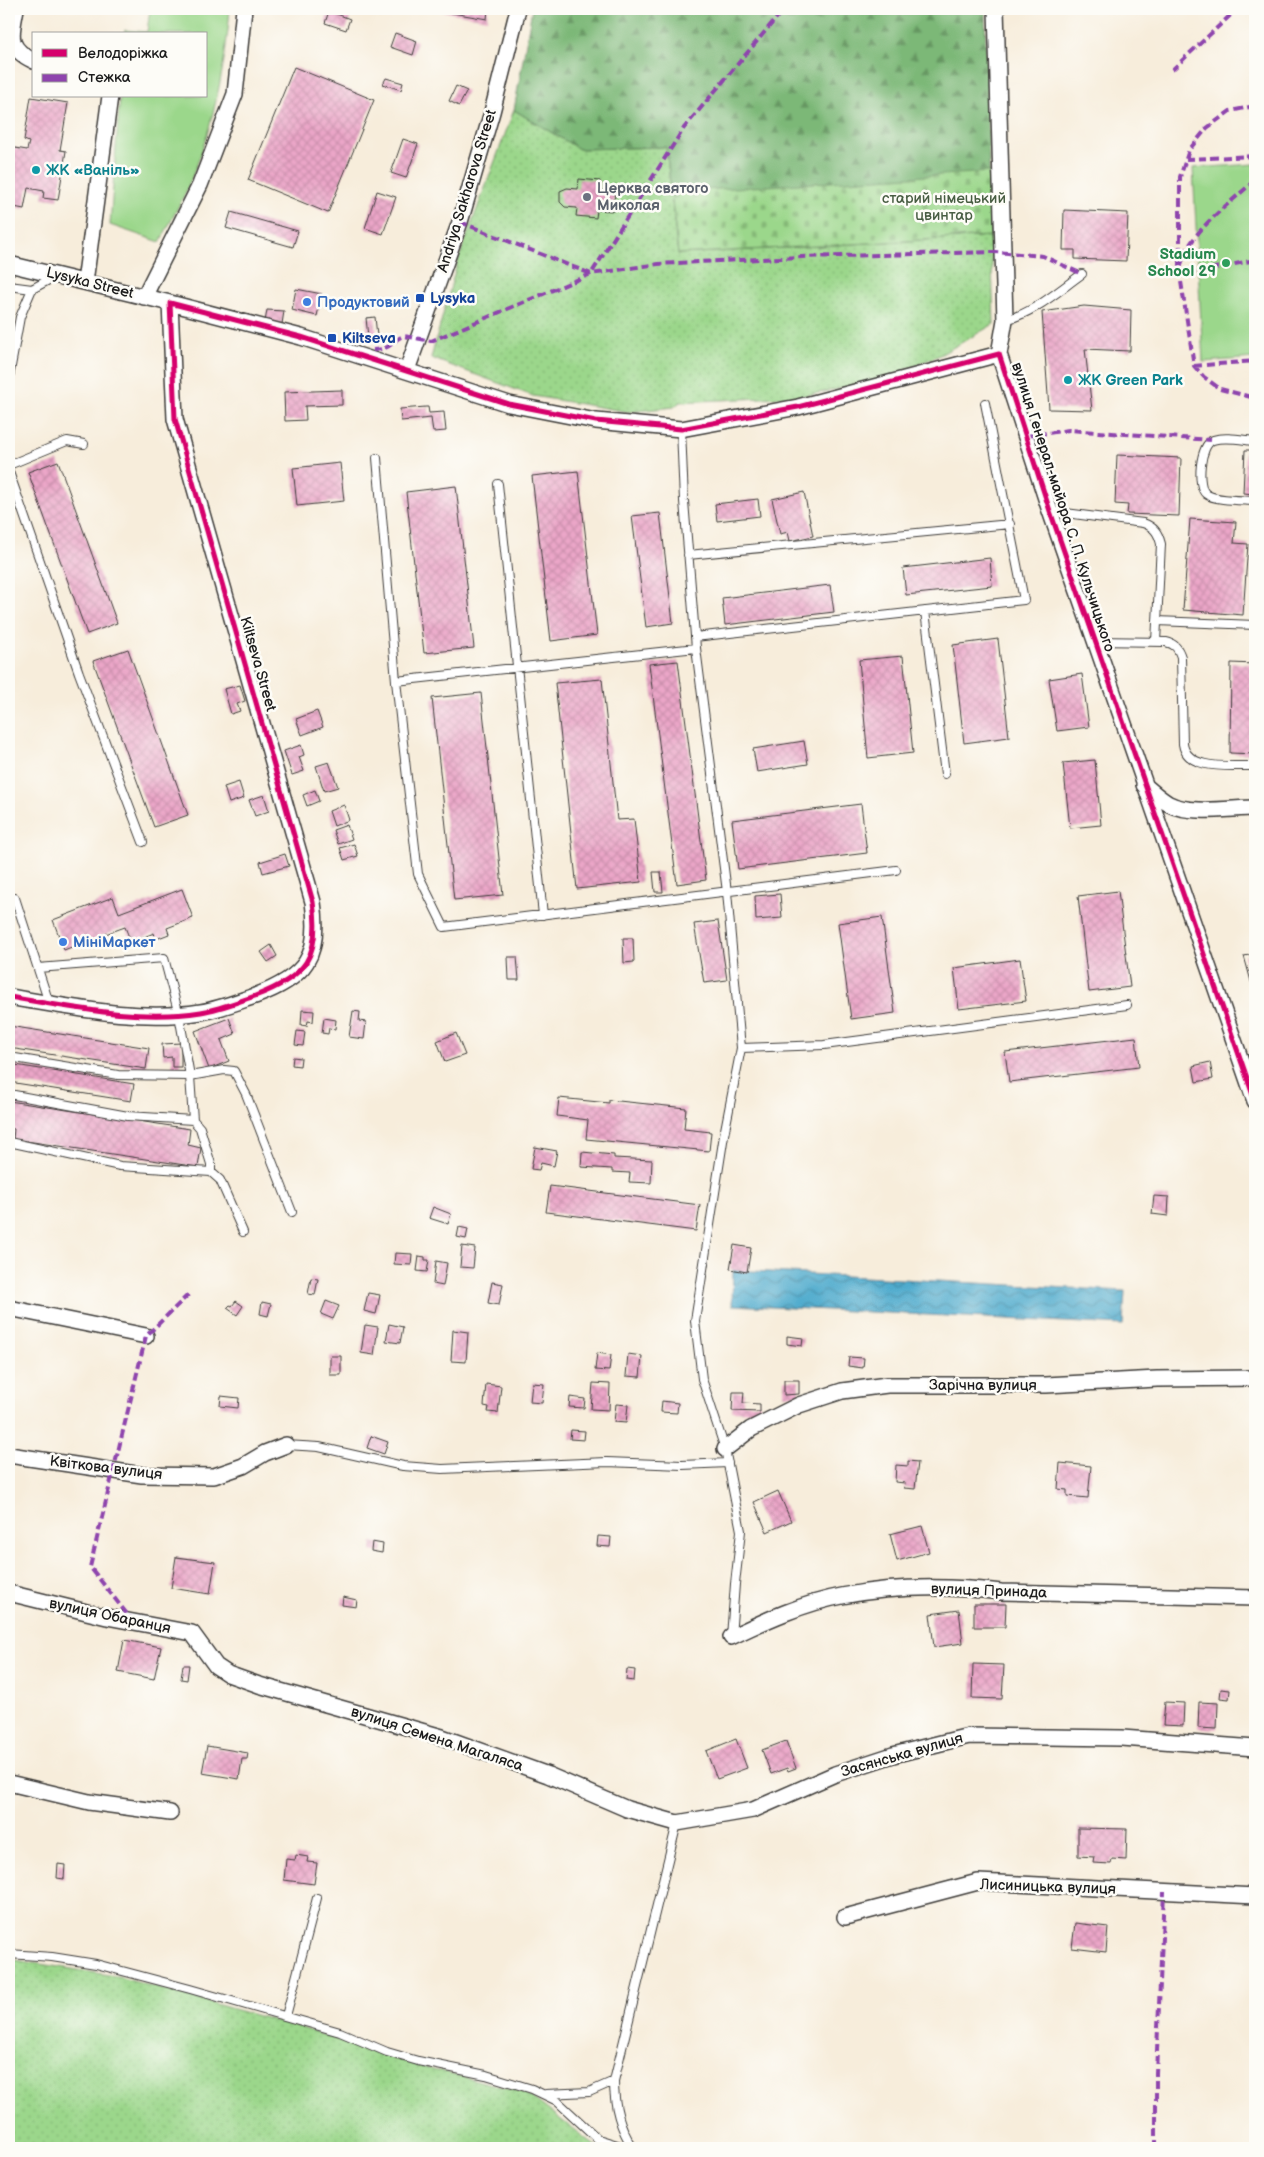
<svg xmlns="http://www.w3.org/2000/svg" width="1264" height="2157" font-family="'Balsamiq Sans',sans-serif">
  <defs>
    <pattern id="grass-dots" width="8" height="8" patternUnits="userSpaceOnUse" patternTransform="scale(1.25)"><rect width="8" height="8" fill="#9bd78b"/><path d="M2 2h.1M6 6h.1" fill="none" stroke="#85b877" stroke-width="1.8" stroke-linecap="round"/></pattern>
    <pattern id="forest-firs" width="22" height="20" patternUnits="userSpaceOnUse" patternTransform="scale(1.25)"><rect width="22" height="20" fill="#7cb877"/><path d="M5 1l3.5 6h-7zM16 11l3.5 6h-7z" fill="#659561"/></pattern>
    <pattern id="cemetery-stones" width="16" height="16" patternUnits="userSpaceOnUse" patternTransform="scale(1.25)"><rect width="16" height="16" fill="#9bd78b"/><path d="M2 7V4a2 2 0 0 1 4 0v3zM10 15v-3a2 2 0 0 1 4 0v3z" fill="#85b877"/></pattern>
    <pattern id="water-waves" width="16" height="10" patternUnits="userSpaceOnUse" patternTransform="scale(1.25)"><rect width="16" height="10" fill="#4fabcd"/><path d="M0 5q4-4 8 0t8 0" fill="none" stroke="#418aa6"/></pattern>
    <pattern id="building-cross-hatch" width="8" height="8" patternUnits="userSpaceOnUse" patternTransform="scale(1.25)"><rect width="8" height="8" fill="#eba6c8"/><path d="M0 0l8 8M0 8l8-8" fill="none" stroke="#c98eab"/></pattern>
  </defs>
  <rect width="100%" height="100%" fill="#fdfcf7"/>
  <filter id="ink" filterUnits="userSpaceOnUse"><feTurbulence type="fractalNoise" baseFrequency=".02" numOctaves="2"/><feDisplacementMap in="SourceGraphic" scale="10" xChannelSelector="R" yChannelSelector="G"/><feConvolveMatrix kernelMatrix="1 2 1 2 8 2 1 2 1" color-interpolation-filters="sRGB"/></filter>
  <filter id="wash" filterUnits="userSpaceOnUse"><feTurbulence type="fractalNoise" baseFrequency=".0096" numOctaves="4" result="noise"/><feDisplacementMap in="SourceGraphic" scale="20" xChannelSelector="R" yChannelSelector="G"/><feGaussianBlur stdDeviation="1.12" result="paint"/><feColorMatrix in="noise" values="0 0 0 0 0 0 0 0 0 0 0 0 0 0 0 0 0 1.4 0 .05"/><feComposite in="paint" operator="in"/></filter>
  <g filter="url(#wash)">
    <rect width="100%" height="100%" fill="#f7eddb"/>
    <path fill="url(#grass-dots)" stroke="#5c7a54" d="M514,110l65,39 87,-2 12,107 313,-18 3,88 -54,31 -61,26 -76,15 -123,6 -6,5 -45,5 -96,-16 -102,-38 27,-98z
      M9,1959l106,17 190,53 98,32 123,32 72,55h-589z"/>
    <path fill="url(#forest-firs)" stroke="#4c6a4a" d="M532,9h453l6,227 -313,18 -12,-107 -87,2 -65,-39z"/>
    <path fill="url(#cemetery-stones)" stroke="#5c7a54" d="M989,172l2,64 -313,18 -7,-62z"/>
    <path fill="#9bd78b" stroke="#5c7a54" d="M150,9h80c-5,63 -19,127 -45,185 -8,16 -17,32 -25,48l-50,-17 10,-129h86v-62h-82l1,-4 22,2z
      M1255,164v194l-52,4 -10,-194z"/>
    <path fill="url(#water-waves)" stroke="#366474" d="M733,1270l392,21 -2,34 -391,-20z"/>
    <g id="blocks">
      <path fill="url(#building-cross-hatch)" d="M441,9h47l-1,10 -46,-8z
        M329,11l21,8 -4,11 -21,-7z
        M395,33l22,8 -4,14 -23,-8z
        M294,67l80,33 -46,113 -80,-33z
        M386,78l17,5 -2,7 -18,-6z
        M456,86l11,5 -8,15 -10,-5z
        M31,97l37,6 -8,47 6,1 -8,49 -15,-2 1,-7 -16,-3 -4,21 -15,-3v-59l18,3 2,-8 -5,-2z
        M403,139l15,5 -12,34 -15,-5z
        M579,179l21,2 -1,9 16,1 -1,20 -17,-1 -1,8 -20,-2 1,-8 -12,-1 -5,-5v-11l7,-3 11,1z
        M377,191l19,6 -13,37 -18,-6z
        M1064,210l64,3 -2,48 -51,-2v-9h-12z
        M231,212l67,19 -5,16 -67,-19z
        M296,289l26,5 -5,22 -25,-6z
        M1084,306l47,4 -1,41 -45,-2 7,61 -43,-1 -7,-97z
        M267,310l17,1 -2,13 -17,-2z
        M375,317l2,19 -9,1 -2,-19z
        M342,390v15l-37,1 1,14 -21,1 -1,-29z
        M426,407h2l1,6 15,-1 2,19 -13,1 -2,-14 -30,3 -1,-12z
        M1245,450h10v44l-12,-1z
        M1117,455l64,3 -2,58 -52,-2 1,-9 -13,-1z
        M58,461l59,162 -30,11 -59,-162z
        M340,463l4,38 -47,5 -4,-38z
        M578,471l19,164 -46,6 -19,-165z
        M456,486l18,162 -50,5 -18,-161z
        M804,492l9,44 -23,5 -2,-9 -8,2 -8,-35z
        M758,499l2,17 -43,5 -2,-17z
        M660,513l13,110 -27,4 -14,-111z
        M1190,519l46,3 -2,21 14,1 -5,71 -60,-5z
        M990,558l2,28 -86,9 -3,-27z
        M830,585l4,27 -109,13 -3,-27z
        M998,639l11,98 -45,6 -11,-98z
        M128,649l60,166 -34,12 -61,-166z
        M903,656l10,97 -45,5 -9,-98z
        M678,661l28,219 -29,4 -28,-220z
        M1231,663l24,1v90l-25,-1z
        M1082,674l7,53 -32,4 -8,-52z
        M602,679l15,141 17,-1 7,63 -64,7 -22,-206z
        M240,685l5,16 -8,3 3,7 -9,3 -7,-25z
        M481,693l22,202 -49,5 -22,-202z
        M317,711l6,16 -21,8 -6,-16z
        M804,741l4,23 -51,8 -4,-23z
        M301,745l3,10 -5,2 5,14 -12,4 -8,-24z
        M1095,760l6,65 -31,3 -7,-65z
        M329,762l9,25 -14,4 -8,-25z
        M239,782l5,16 -15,5 -5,-16z
        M315,790l4,11 -12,5 -4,-11z
        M264,795l5,16 -14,5 -6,-16z
        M861,804l6,49 -129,16 -6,-49z
        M344,805l5,15 -15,6 -5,-15z
        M347,825l5,14 -14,5 -5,-14z
        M354,844l4,12 -14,4 -4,-12z
        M285,854l4,12 -26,7 -3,-11z
        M653,872h8l2,20h-8z
        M182,889l11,29 -26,10 2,6 -13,5 -2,-6 -23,9 -6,-15 -25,9 2,7 -13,5 -2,-7 -23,9 -11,-30 60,-23 6,16z
        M1118,891l12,96 -41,5 -11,-96z
        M780,894l2,24 -26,2 -1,-24z
        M882,917l13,96 -44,6 -13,-96z
        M718,921l9,59 -23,3 -10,-59z
        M623,938h10l1,24 -10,1z
        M271,945l6,11 -9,6 -7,-10z
        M1255,954v42l-11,-40z
        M508,957h9l2,23h-10z
        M1020,959l6,42 -67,8 -5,-41z
        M302,1010l12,1 -1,11 -5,-1 -1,5 -6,-1z
        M353,1011l7,1 -1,9 7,1 -2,17 -15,-2z
        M229,1018l6,16 -14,6 8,21 -20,8 -14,-38z
        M324,1018l12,2 -1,9 -6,-1 -1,6 -6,-1z
        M9,1026l140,22 -3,21 -137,-21z
        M297,1031l8,1 -2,14 -8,-1z
        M456,1033l9,22 -20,7 -8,-21z
        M1136,1037l3,30 -130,15 -4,-30z
        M181,1043v24h-9v-10l-9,1 -1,-14z
        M293,1057l8,1 -1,8 -8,-1z
        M1210,1062l3,17 -17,3 -3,-16z
        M9,1064l125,20 -3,17 -122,-19z
        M559,1098l50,5v-3l77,8 -2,21 27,3 -2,19 -123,-12 2,-19 -31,-4z
        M9,1101l181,28 -2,16 13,3 -3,19 -185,-28 1,-10 -5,-1 2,-7 -2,-1z
        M535,1147l22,4 -3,15 -13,-3 -2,7 -8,-1z
        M582,1152l32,3v3l38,2 -1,23 -22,-1 1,-9 -18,-1v-3l-31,-2z
        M550,1186l150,19 -4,26 -150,-19z
        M1154,1196l15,1 -1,19 -16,-2z
        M433,1207l18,7 -3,10 -19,-6z
        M459,1227l9,2 -2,10 -9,-2z
        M734,1245l17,3 -4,24 -17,-3z
        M462,1246l13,2 -2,20 -13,-1z
        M395,1253l17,1 -1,11 -17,-1z
        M419,1256l6,1v3h4l-2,12 -10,-1z
        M436,1261l11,2 -4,23 -10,-2z
        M311,1278l7,1 -3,16 -7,-1z
        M492,1282l11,2 -4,21 -11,-2z
        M368,1293l12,2 -4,19 -12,-3z
        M236,1301l7,5 -6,9 -10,-7 3,-3 2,1z
        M326,1301l13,5 -6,13 -12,-5z
        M262,1302l9,2 -3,12 -8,-2z
        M389,1324l14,3 -3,16 -14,-2z
        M365,1325l13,2 -4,28 -13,-2z
        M453,1330l15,2 -2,30 -15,-1z
        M787,1336l16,2 -1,8 -15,-2z
        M597,1353l14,2 -2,16 -14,-1z
        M628,1354l14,2 -2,21 -14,-1z
        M330,1356h11v19h-11z
        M849,1357l15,1 -1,10 -15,-2z
        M784,1380h15v14l-15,1z
        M532,1383l12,1 -2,19 -12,-1z
        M593,1383l17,1 -1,26 -18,-1z
        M486,1384l15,2 -3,27 -10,-1 1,-5 -5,-1z
        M733,1392h11l-1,11 17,1v8l-28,-1z
        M221,1396l18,2 -1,10 -18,-2z
        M570,1397l15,2 -1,9 -15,-1z
        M662,1401l16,2 -1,10 -16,-1z
        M616,1404l12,1 -2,18 -12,-1z
        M571,1430l14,1 -1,9 -14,-1z
        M371,1436l17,6 -4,12 -17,-6z
        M908,1461l10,1 -3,27 -11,-1 1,-5 -10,-1 1,-17 12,1z
        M1060,1463l31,3 -3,32 -21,-2v-6l-9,-1z
        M778,1491l13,30 -24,11 -13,-30z
        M922,1526l7,26 -32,9 -7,-27z
        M598,1536l13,1 -1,10 -13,-1z
        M372,1542l11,2 -1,9 -11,-2z
        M176,1557l39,5 -5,32 -39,-6z
        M343,1597l14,3 -1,7 -14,-2z
        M974,1604h32l-1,23h-31z
        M959,1610l4,33 -29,4 -4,-33z
        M124,1640l37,7 -7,32 -36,-7z
        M973,1664l31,1 -2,34 -30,-1z
        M183,1665h6l-2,15 -6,-1z
        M627,1669l8,1 -1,11 -8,-1z
        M1221,1689l9,1 -1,9 -9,-1z
        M1165,1702l19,1 -1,23 -20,-1z
        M1199,1702l19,1 -1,26 -19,-1z
        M736,1739l11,29 -30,11 -11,-28z
        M786,1741l10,27 -8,3 -1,-3 -16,6 -9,-24z
        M207,1746l41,7 -1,6h-5l-3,20 -37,-6z
        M1078,1828l49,1 -1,31 -14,-1 -1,5 -18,-1 1,-6 -16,-1z
        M296,1855l12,2 -1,5 10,1 -3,21 -30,-4 2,-21 9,1z
        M58,1864l7,1 -1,14 -7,-1z
        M1075,1923l33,4 -2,25 -34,-4z"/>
    </g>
  </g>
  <g filter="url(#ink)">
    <use href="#blocks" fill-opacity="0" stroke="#3d3b39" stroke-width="1"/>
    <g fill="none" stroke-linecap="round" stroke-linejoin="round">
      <g stroke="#3d3b39" stroke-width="10">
        <path id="lane" d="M9,286l23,3
          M1005,320c29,-7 53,-29 77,-46
          M9,377l11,-60 12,-28 24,-13
          M681,429l3,72 12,147 31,244 14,156 -17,87 -29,186 7,58 23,70 16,82 -6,53 -4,53
          M1255,441c-12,-1 -30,-5 -42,-1 -13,4 -17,46 -7,54 9,7 38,6 49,7
          M377,458l19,223 22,193 26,53 452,-57
          M9,465l58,-24 17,3
          M9,472l70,201 64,169
          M498,484l45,431
          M1050,511l93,12c11,4 15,9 18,21l-5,98
          M688,555l322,-31
          M925,611l20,163
          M1157,621l98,4
          M695,637l329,-37 -39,-197
          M1094,641l72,1c9,2 12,6 15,15l2,87c4,28 50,21 72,22
          M396,681l300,-33
          M9,900l6,-2 34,105
          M38,968l126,-10 15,57 11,61 3,44 7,8 11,36v8
          M741,1048l83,-3 303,-40
          M9,1057l109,18 72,1 34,-6 10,1 12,23 46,118
          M9,1094l119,22 65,4
          M9,1142l111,24 91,6 9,8 23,52
          M286,1445l33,2 84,19 39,3 165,-7 75,3 46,-2
          M9,1954l43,3 44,7 94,25 150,43 47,20 31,9 68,14 46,14 25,12 41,38 29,9
          M286,2016l31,-118
          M546,2094l43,-2 25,-11
          M633,2148c-14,-21 -19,-42 -19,-67l63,-258"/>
      </g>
      <g stroke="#3d3b39" stroke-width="18">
        <path id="street" d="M16,9c-5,26 -10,39 18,52
          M996,9l9,311 -6,34
          M9,264l161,39
          M85,282l25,-186
          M144,297l56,-112 35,-91 9,-85
          M407,370l53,-148 32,-110 26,-103
          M1144,785c8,6 16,14 25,19 21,11 62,4 86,4
          M9,997c62,10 128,25 192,15 19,-3 36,-10 54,-16 51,-19 66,-40 58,-94l-138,-483 -5,-116 131,34 208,67 87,17 85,8 117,-22 201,-53 51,157 205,590
          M9,1308l137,28
          M725,1449l26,-20 48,-24 43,-14 45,-6h159l111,-6 98,-1
          M9,1455l133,20 72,1 29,-10 22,-13 21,-8
          M9,1593l98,24 85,16 24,33 12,8 31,11 183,52 106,38 79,34 50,14 76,-13 82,-36 58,-19 76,-19 153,2 133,10
          M731,1637c35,-17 73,-34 111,-41 52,-10 107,-10 159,-4l254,6
          M9,1783l80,19 81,11
          M845,1917l133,-35 277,14"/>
      </g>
      <use href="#lane" stroke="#fff" stroke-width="8"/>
      <use href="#street" stroke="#fff" stroke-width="15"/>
      <path stroke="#8e44ad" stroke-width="4" stroke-dasharray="8 4" stroke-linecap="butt" d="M1172,70l65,-61
        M1255,106l-25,5 -23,17 -18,22 -9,27v98l14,91 10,11 16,12 35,9
        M1186,159l69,-3
        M1255,180c-26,25 -75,57 -75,95l75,-15
        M460,222l131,52 93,-146 100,-119
        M373,350c22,-1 17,-10 31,-14l27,5 160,-67 67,-10 143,-7 194,-5 48,4 39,18
        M1194,366l61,-5
        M1026,436l43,-6 142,10
        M134,1623l-44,-56 56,-231 44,-43
        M1156,2148v-75l8,-181"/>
      <g stroke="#fdfcf7" stroke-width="8">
        <path id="cycleway" d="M9,997c62,10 128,25 192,15 19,-3 36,-10 54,-16 51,-19 66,-40 58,-94l-138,-483 -5,-116 131,34 208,67 87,17 85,8 117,-22 201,-53 51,157 205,590"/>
      </g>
      <use href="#cycleway" stroke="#d6006c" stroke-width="5"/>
    </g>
  </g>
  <g fill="#0f9aa8" stroke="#fdfcf7" stroke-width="2">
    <circle cx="36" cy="170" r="5"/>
    <circle cx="1068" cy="380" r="5"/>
  </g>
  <circle fill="#6b7280" stroke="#fdfcf7" stroke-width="2" cx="587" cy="197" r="5"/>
  <circle fill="#2e9e5b" stroke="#fdfcf7" stroke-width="2" cx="1226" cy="263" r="5"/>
  <g fill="#1a4fb4" stroke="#fdfcf7" stroke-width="2">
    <rect x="415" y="293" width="10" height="10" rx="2.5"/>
    <rect x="327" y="333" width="10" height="10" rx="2.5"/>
  </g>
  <g fill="#3f7fe0" stroke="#fdfcf7" stroke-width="2">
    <circle cx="307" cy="302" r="5"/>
    <circle cx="63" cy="942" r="5"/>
  </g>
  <g text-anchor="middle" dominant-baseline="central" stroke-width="5" stroke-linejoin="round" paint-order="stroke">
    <g font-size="15" font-weight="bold" fill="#0d838f" stroke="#fdfcf7" text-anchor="start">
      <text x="46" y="170">ЖК «Ваніль»</text>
      <text x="1078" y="380">ЖК Green Park</text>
    </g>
    <g font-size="15" font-weight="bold" fill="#5b616d" stroke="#fdfcf7" text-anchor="start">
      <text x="597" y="188">Церква святого<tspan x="597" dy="17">Миколая</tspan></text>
    </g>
    <g font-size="15" fill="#1c1c1c" stroke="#fdfcf7">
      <text transform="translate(467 191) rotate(-73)">Andriya Sakharova Street</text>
      <text transform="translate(90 283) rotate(14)">Lysyka Street</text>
      <text transform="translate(1063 507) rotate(72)">вулиця Генерал-майора С. П. Кульчицького</text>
      <text transform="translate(258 664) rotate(74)">Kiltseva Street</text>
      <text x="983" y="1385">Зарічна вулиця</text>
      <text transform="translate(106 1468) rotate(7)">Квіткова вулиця</text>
      <text transform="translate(989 1591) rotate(2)">вулиця Принада</text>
      <text transform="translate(110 1616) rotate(12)">вулиця Обаранця</text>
      <text transform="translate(437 1739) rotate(18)">вулиця Семена Магаляса</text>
      <text transform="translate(902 1755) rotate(-16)">Засянська вулиця</text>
      <text transform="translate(1048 1887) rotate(2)">Лисиницька вулиця</text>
    </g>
    <g font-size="15" fill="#485d43" stroke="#fdfcf7">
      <text x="944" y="198">старий німецький<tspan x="944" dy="17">цвинтар</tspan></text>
    </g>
    <g font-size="15" font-weight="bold" fill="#27864d" stroke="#fdfcf7" text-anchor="end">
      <text x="1216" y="254">Stadium<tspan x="1216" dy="17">School 29</tspan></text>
    </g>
    <g font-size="15" font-weight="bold" fill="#164399" stroke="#fdfcf7" text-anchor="start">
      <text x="430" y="298">Lysyka</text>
      <text x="342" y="338">Kiltseva</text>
    </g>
    <g font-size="15" font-weight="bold" fill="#366cbe" stroke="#fdfcf7" text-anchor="start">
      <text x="317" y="302">Продуктовий</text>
      <text x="73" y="942">МініМаркет</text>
    </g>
  </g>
  <rect width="1264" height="2157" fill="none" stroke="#fdfcf7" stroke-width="30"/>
  <rect x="32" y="32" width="175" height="65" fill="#fdfcf7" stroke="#a3a29f"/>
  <rect x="42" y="49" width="25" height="8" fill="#d6006c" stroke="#a3a29f"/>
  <text x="78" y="58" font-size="15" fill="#1c1c1c">Велодоріжка</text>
  <rect x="42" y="74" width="25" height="8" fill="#8e44ad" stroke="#a3a29f"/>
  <text x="78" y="82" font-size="15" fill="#1c1c1c">Стежка</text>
</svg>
